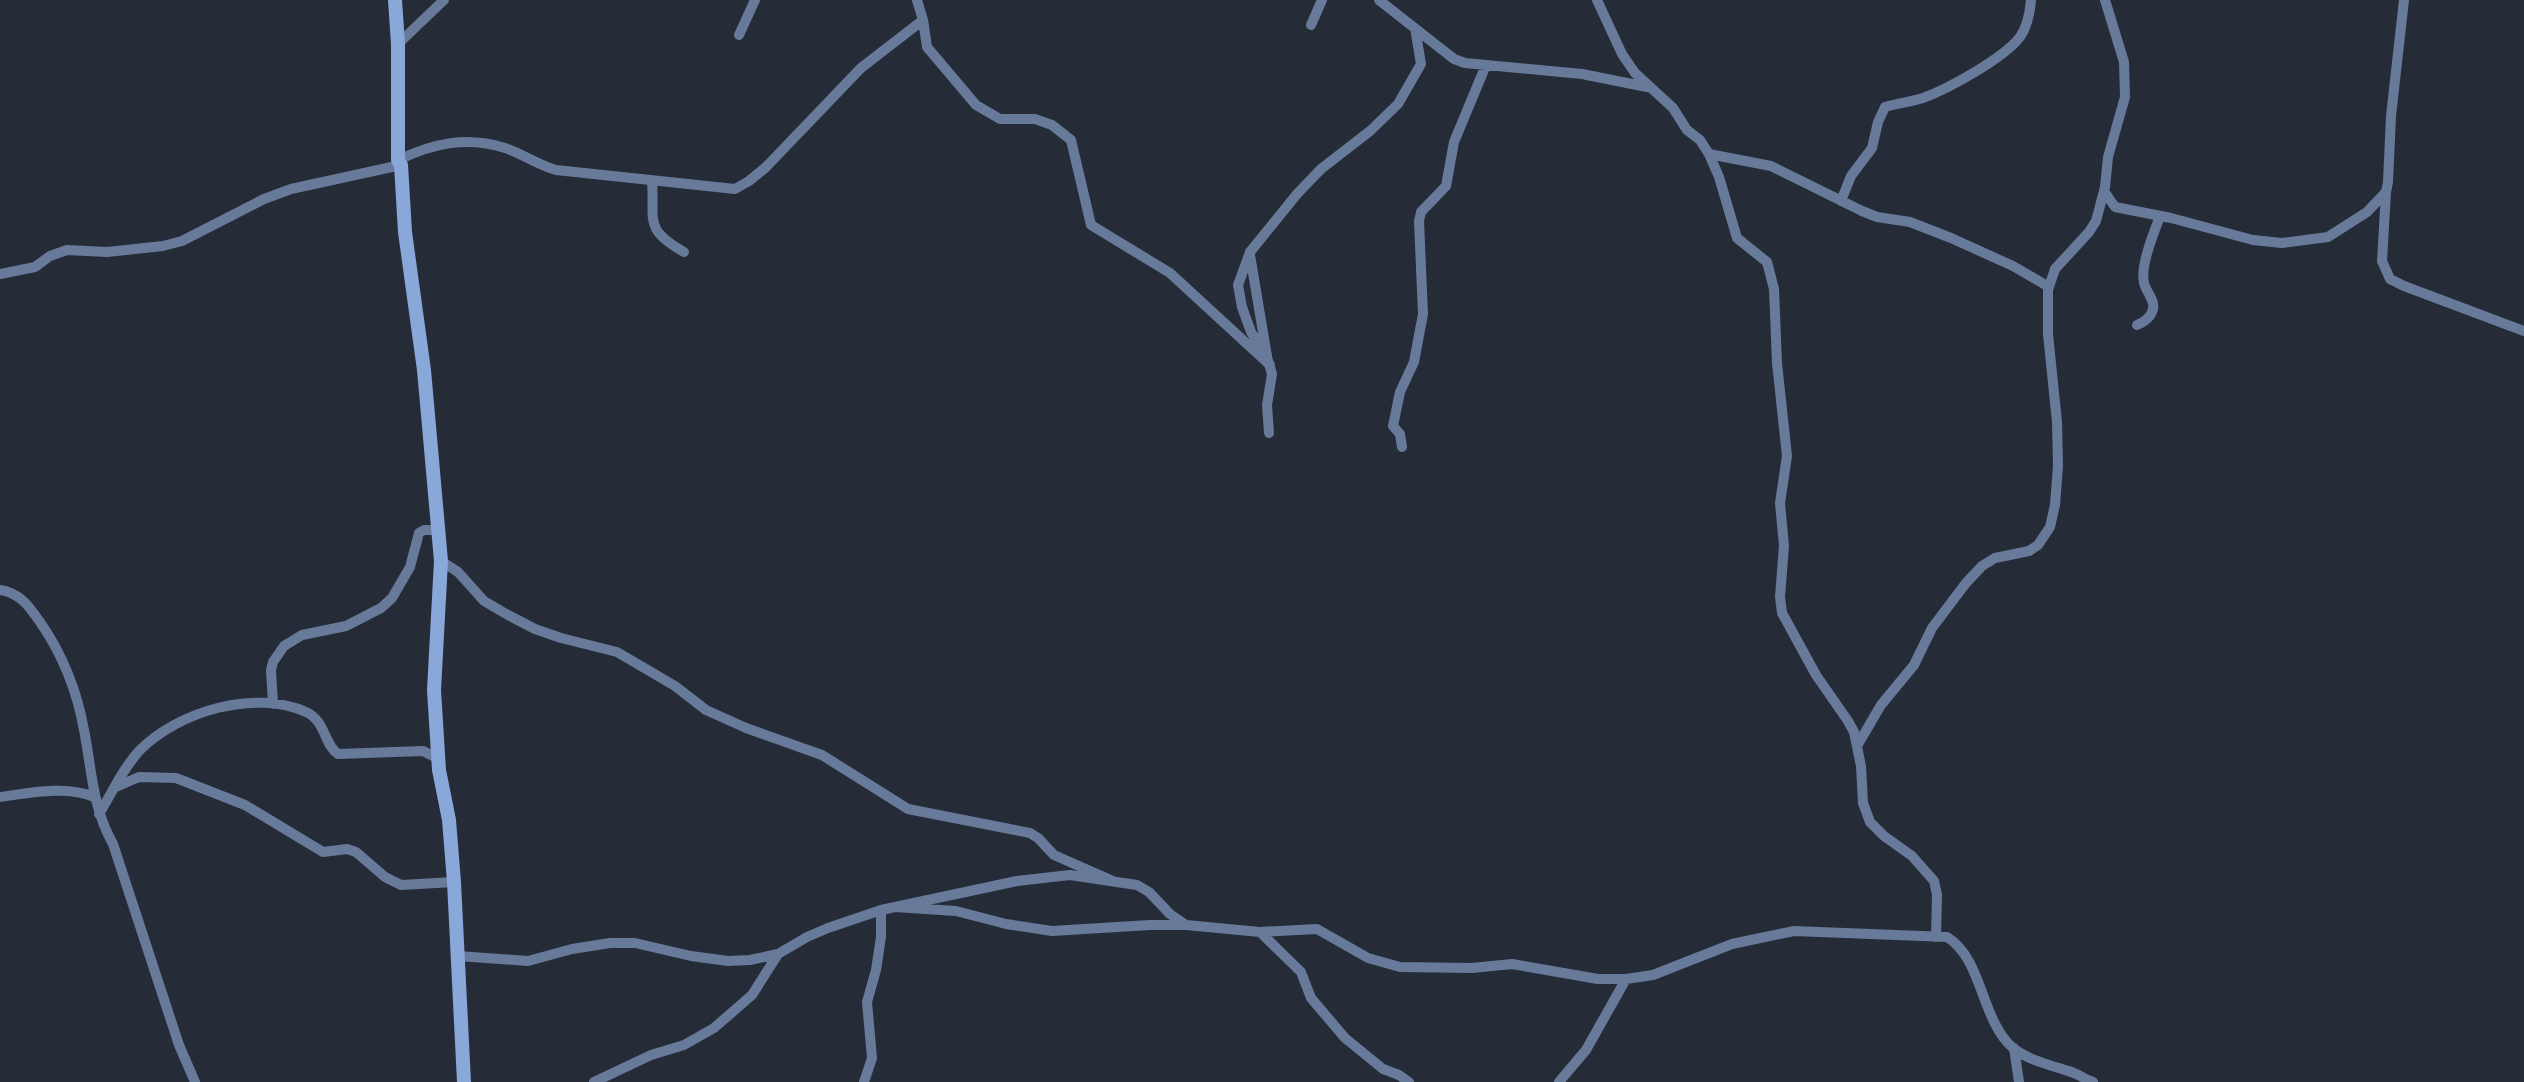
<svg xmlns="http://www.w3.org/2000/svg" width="2524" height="1082" font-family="'PT Sans',sans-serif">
  <rect width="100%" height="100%" fill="#252c38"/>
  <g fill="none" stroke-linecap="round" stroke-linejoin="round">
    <path stroke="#677a9a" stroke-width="10" d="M917,0l6,20 4,27 49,58 24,14h35l17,6 19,15 20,85 79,48 100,92
      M1379,0l75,59 11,4 117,11 65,13
      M1597,0l25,54 13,19 38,35 14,22 13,10 9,14 62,12 91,45 15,6 33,5 41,16 62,28 36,21
      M1311,25l11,-25
      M739,35l16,-35
      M398,44l46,-44
      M1709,154l10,23 18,61 30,24 7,27 3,74 10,93 -7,47 4,43 -4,51 2,16 34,62 32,46 6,11 7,34 2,37 7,19 14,14 28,20 22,25 3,14 -1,42
      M398,160c36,-17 69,-24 107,-12 18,6 33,17 51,22l179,19 14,-8 16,-13 96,-100 62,-48
      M652,180c3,41 -9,49 32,72
      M2104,191l11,16 56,11 82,22 29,3 46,-6 39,-25 19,-20 2,-10 3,-66 13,-116
      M2386,192l-4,69 8,18 14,7 120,45
      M1841,201l10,-25 21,-28 6,-26 7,-15c13,-4 26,-5 38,-9 25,-9 81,-40 97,-61 7,-10 10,-25 11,-37
      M1250,255l17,101
      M0,274l35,-7 15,-11 17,-6 40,2 56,-6 19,-5 82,-42 27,-10 110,-24
      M2137,325c7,-3 14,-7 16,-16 2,-10 -7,-17 -9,-26 -4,-18 10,-50 16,-67
      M1269,433l-2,-28 5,-31 -5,-17 -16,-25 -9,-25 -4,-22 12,-33 47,-58 24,-25 49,-38 28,-27 23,-40 -6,-36
      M1402,447l-2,-13 -7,-8 7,-34 14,-30 9,-48 -4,-93 2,-9 25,-26 8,-44 32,-77
      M441,561l17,11 26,29 24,14 27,14 26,9 56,14 58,34 31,24 40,18 76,27 86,54 122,24 8,5 16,17 59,26
      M0,590c20,3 29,16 40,32 23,33 37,69 44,108 8,40 8,77 29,114l66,201 16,37
      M273,704l-2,-34 2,-8 11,-16 18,-11 44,-9 35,-18 11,-10 18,-31 9,-34 5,-3h15
      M1857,746l24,-41 33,-40 18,-37 34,-45 16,-17 13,-8 34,-7 9,-6 12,-18 5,-22 3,-39 -1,-44 -9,-88v-44l7,-21 34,-37 7,-11 9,-34 3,-30 17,-60 -1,-35 -19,-62
      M116,787l23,-10 37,1 69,27 78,47 24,-3 9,3 29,25 16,8 53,-3
      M0,797c29,-4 67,-12 94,0
      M99,814c13,-21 24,-46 41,-64 39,-39 115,-61 166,-38 20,9 18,33 32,42l85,-3 14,7 1,6
      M895,907l61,4 50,13 46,7 98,-6h36l74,7 57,-3 51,29 32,9 72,1 40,-4 86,15h28l27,-4 79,-31 62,-13 153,6c36,22 34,84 66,111 15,12 37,17 55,23 9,2 16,8 25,11
      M1260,932l41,40 10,26 34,40 38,31 16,6 10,7
      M458,956l70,5 44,-12 38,-6h25l56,13 37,5 22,-1 28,-6
      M2014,1048l5,34
      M594,1082l57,-27 33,-10 30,-17 38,-33 26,-41 29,-17 21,-9 53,-18 136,-29 53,-6 67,10 12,7 21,22 16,11
      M864,1082l8,-24 -5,-56 9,-32 5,-33v-27
      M1559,1082l27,-32 40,-71"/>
    <path stroke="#89a7d9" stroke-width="14" d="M395,0l3,44v116l3,5 4,67 19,138 17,191 -7,129 5,80 10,50 5,62 10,200"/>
  </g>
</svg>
